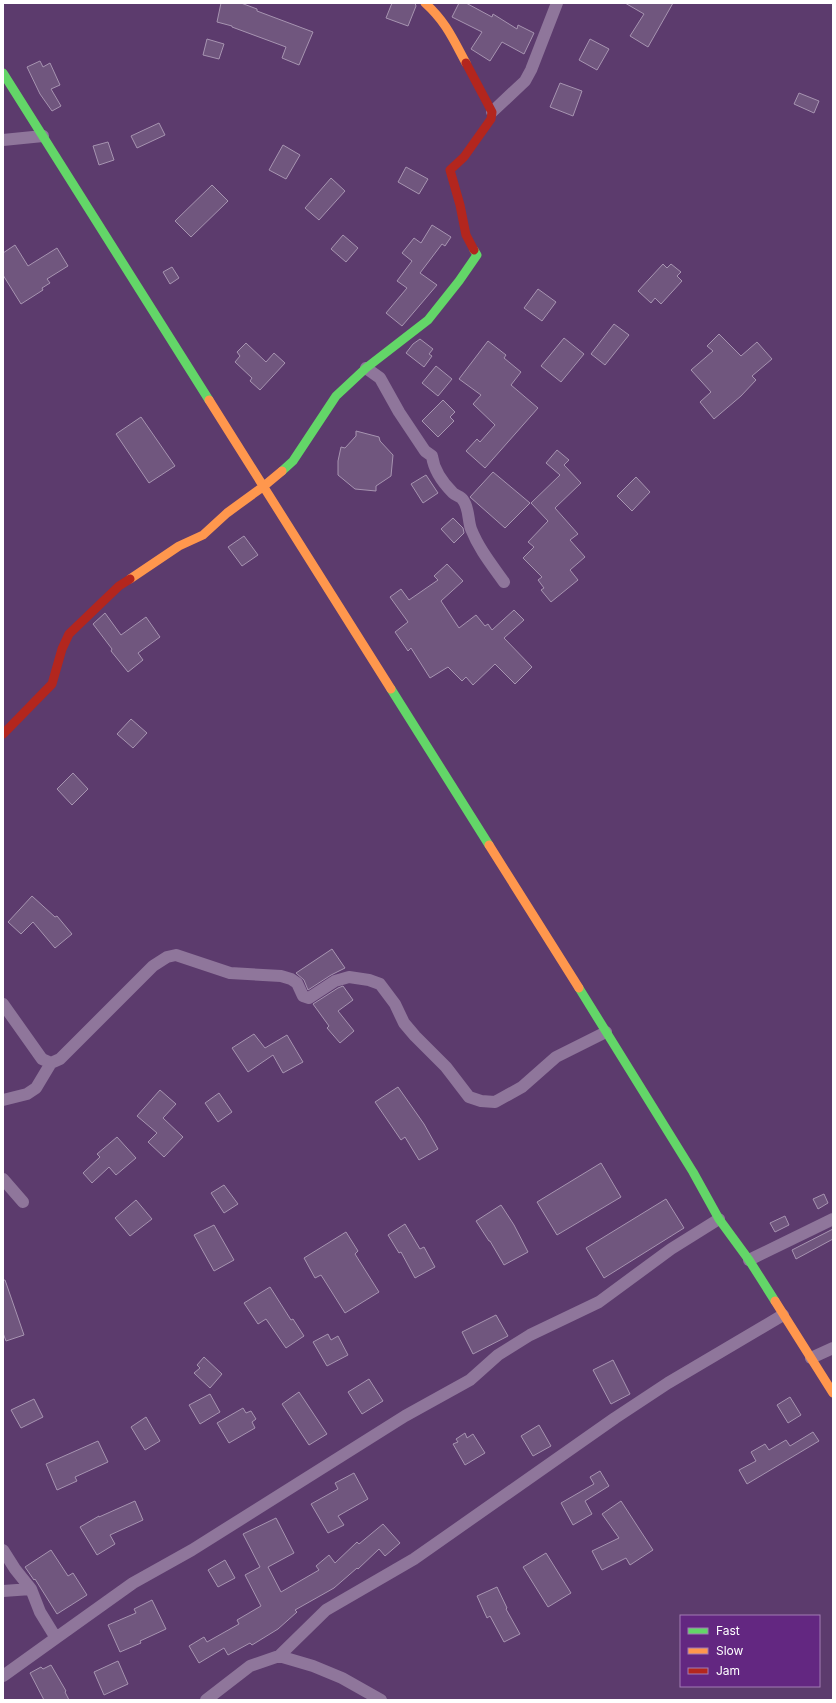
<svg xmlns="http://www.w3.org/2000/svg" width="836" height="1703" font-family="Inter,sans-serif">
  <rect width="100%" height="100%" fill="#5c3b6d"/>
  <path fill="#70567e" stroke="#a794b1" d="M221,3h20l16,6v2l56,21 -14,33 -17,-7 4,-11 -54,-20v-1l-15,-4z
    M392,3h23l1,3 -8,20 -22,-8z
    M459,3h7l26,14 1,-3 24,15 1,-4 16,8 -10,21 -22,-12 -12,19 -19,-12 11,-17 -30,-15z
    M625,3h48l-25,44 -18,-11 14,-22z
    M207,39l17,5 -5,15 -16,-4z
    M590,39l19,10 -12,21 -18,-10z
    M40,61l3,6 7,-4 10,22 -9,4 10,17 -9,5 -12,-17 -13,-27z
    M560,83l22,8 -9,25 -23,-9z
    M799,93l20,8 -5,12 -20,-9z
    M159,123l6,12 -28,13 -6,-12z
    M108,142l6,18 -15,5 -6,-19z
    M283,145l17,10 -14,24 -17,-9z
    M406,167l22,12 -9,15 -21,-12z
    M331,178l14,13 -26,29 -14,-12z
    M212,185l16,16 -37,36 -16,-16z
    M432,225l19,12 -6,9 -3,-2 -22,29 17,12 -35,41 -16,-13 21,-25 -10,-7 15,-20 -10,-8 12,-15 7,5z
    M343,235l15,13 -12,14 -15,-13z
    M15,245l13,21 29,-18 11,18 -21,13 3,4 -8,5 1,2 -22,14 -18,-29v-22z
    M663,264l4,4 4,-4 10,8 -4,4 5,5 -21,23 -6,-6 -4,5 -13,-12z
    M172,267l7,11 -9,6 -7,-12z
    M538,289l18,13 -14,19 -18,-13z
    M614,324l15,11 -24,30 -14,-11z
    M719,334l22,22 16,-14 15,17 -20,17 4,4 -15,16 -27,23 -14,-17 11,-10 -20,-22 22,-19 -6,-5z
    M564,338l20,16 -23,28 -20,-16z
    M420,339l13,10 -4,5 3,2 -8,11 -18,-14 7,-9z
    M488,341l18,14 -2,3 17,14 -10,13 27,23 -53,60 -19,-17 11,-12 3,3 15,-17 -22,-21 8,-9 -22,-16z
    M246,343l20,19 8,-9 11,10 -25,27 -10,-9 2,-3 -17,-16 5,-6 -3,-4z
    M436,366l16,13 -14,17 -16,-13z
    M443,400l12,12 -5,5 4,4 -16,16 -16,-16z
    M141,417l34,49 -26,17 -33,-49z
    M356,431l23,6 1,4 13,14 -2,21 -15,10v5l-21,-2 -17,-14v-14l3,-14 4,1 11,-12z
    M557,450l12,10 -5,5 17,18 -26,25 23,26 -8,6 15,17 -15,13 8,10 -27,22 -10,-12 3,-2 -6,-8 4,-3 -19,-19 11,-11 -6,-5 20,-21 -17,-18 29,-28 -14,-12z
    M493,472l37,31 -25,25 -35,-31z
    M426,475l12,18 -15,10 -12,-19z
    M636,477l14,15 -18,19 -15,-15z
    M453,518l10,10 1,5 -10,10 -13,-14z
    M244,536l14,19 -16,11 -14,-19z
    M447,564l16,17 -22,20 18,27 17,-13 9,11 3,-2 4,6 22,-20 10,10 -20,18 28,29 -17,17 -20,-20 -22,21 -7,-8 -4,4 -14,-14 -18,11 -19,-30 -3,3 -13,-19 13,-10 -18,-25 11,-8 8,11 29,-20 -4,-4z
    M105,613l16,22 25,-18 14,20 -22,16 5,7 -15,12 -17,-21 1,-2 -19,-25z
    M131,719l16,14 -14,15 -16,-14z
    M73,773l15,16 -16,16 -15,-16z
    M32,896l23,21 2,-1 15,18 -17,14 -22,-26 -12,12 -13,-12z
    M332,949l13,19 -14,7 -23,15 -4,-10 -8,-7z
    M343,986l10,14 -15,11 16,20 -14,12 -13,-15 2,-2 -16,-22 25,-16z
    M254,1034l11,14 22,-13 16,27 -20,11 -10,-18 -25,17 -16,-24z
    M398,1087l26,37 14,25 -19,11 -14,-23 -4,3 -26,-38z
    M160,1090l16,14 -13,14 20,19 -19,20 -16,-15 9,-9 -20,-17z
    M219,1093l13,19 -14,10 -13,-19z
    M117,1137l19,21 -20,17 -7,-8 -17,16 -9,-10 17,-16 -3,-3z
    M601,1163l20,34 -64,38 -20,-33z
    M224,1185l14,19 -14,9 -13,-20z
    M824,1194l4,9 -10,6 -5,-10z
    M666,1199l18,29 -80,50 -18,-30z
    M136,1200l16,19 -22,17 -15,-18z
    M501,1205l13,20 14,27 -24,13 -14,-24h-1l-13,-20z
    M785,1216l4,9 -14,7 -5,-9z
    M405,1224l15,25 4,-2 11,20 -20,11 -14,-26 -2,1 -11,-18z
    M214,1225l20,35 -20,11 -20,-36z
    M833,1229v10l-37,20 -4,-9z
    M346,1232l12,19 -3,3 24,38 -34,21 -24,-38 -6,3 -11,-20z
    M3,1280h2l19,55 -18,6 -3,-8z
    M270,1287l21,33 2,-1 11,17 -18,12 -20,-29 -8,5 -14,-21z
    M496,1315l12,21 -35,18 -11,-22z
    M328,1334l3,6 7,-4 10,19 -21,11 -14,-24z
    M204,1357l18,17 -12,14 -16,-15 6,-5 -3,-3z
    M613,1360l17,34 -19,10 -18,-34z
    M369,1379l14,22 -21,13 -14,-22z
    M299,1392l28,42 -18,11 -27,-41z
    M210,1394l10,18 -20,12 -11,-19z
    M790,1397l11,18 -13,8 -11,-18z
    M34,1399l9,18 -22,11 -10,-18z
    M243,1408l3,5 5,-2 5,8 -4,3 3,6 -26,15 -12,-20z
    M146,1417l14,24 -15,9 -14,-23z
    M539,1425l12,21 -18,10 -12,-20z
    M813,1432l6,9 -72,43 -8,-14 17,-9 -5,-9 14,-8 4,6 17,-10 4,6z
    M465,1433l2,5 6,-4 12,19 -20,12 -12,-21 5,-2 -2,-3z
    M98,1441l10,21 -33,15 2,4 -20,9 -11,-26z
    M600,1471l9,15 -24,15 7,13 -19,11 -12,-22 33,-19 -4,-7z
    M354,1473l14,26 -30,17 6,9 -16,8 -17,-29 27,-15 -3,-6z
    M135,1501l8,19 -33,15 5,9 -18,11 -17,-28 19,-11v1z
    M621,1501l32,49 -23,15 -4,-7 -24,12 -10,-19 27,-13 -17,-24z
    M276,1518l18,35 -26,14 13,25 38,-22 -3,-4 13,-11 6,8 22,-21 2,2 24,-20 17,19 -15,13 -6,-7 -21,20 -1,-1 -23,20 -39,22 2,2 -19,17 -26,16 -2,-2 -22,12 -4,-7 -25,15 -10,-17 15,-9 3,5 32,-18 -2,-4 24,-14 -16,-31 15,-8 -17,-33z
    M51,1550l17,26 5,-3 14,22 -30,19 -22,-35 -1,1 -9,-13z
    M546,1553l25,40 -23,14 -25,-40z
    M225,1560l10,18 -17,9 -10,-17z
    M497,1587l10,21 -1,1 14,25 -16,8 -14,-26 -3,2 -10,-22z
    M152,1600l14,29 -26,12 1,2 -21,9 -12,-27 28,-12 -2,-4z
    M118,1661l10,23 -24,11 -10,-23z
    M51,1665l15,26 -1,1 4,8h-25l-14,-27 11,-6 2,2z"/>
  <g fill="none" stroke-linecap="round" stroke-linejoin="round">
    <path stroke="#8f769b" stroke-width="12" d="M492,112l33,-31 6,-11 26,-67
      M3,140l40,-4
      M366,368l14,10 19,34 26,39 7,5c2,15 11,27 21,37 3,3 8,3 10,7 6,7 5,21 8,29 8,20 21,36 33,53
      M3,1004l39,55 9,4
      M3,1100l24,-6 9,-6 15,-25 9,-4 93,-93 14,-9 9,-2 54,18 51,3 10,3 6,4 6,13 6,2 26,-17 14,-4 20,3 11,4 15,20 9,19 11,13 31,31 23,30 12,4 14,1 27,-15 34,-30 50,-25
      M3,1179l20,23
      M749,1260l84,-41
      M811,1358l22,-10
      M3,1550l12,19 16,20
      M3,1591l28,-2 9,23 16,26 77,-55 59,-33 213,-134 65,-36 28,-25 32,-20 69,-33 72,-53 48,-30
      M279,1656l47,-46 88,-51 201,-141 53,-35 115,-68
      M3,1676l53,-38
      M206,1700l44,-34 29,-10 34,10 29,12 39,22"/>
    <path stroke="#63d668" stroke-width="9" d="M3,73l206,327
      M282,471l11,-10 43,-65 30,-28 62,-48 31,-39 18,-26 -3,-5
      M391,689l98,156
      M579,988l114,184 26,47 30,41 26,41"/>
    <path stroke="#ff974d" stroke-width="9" d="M425,3c21,19 28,36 41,60
      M209,400l182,289
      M130,579l49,-33 24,-11 24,-22 37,-27 18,-15
      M489,845l90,143
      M775,1301l58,92"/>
    <path stroke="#b3261e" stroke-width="9" d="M466,63l26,49 -1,7 -27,38 -14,13 10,35 6,30 8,15
      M3,734l49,-50 10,-35 7,-15 50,-48 11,-7"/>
  </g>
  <rect width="836" height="1703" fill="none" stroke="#ffffff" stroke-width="8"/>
  <rect x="680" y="1615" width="140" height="72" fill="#632781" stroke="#a17db3"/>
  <rect x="688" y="1628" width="20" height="6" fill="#63d668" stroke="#a17db3"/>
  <text x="716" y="1635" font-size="12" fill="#ffffff">Fast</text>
  <rect x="688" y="1648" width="20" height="6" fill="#ff974d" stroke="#a17db3"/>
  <text x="716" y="1655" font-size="12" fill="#ffffff">Slow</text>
  <rect x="688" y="1668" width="20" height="6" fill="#b3261e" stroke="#a17db3"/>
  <text x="716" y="1675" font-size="12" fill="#ffffff">Jam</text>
</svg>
